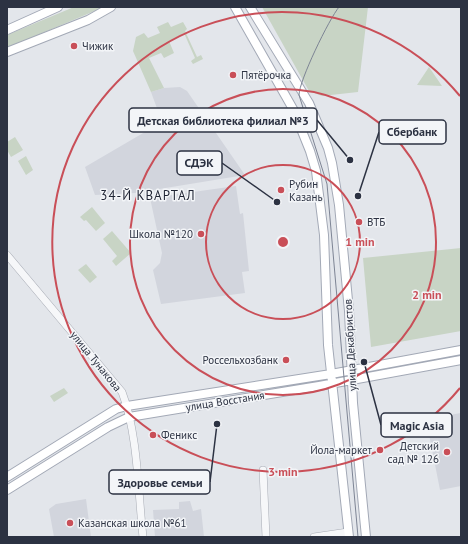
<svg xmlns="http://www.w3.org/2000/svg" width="468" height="544" font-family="'PT Sans',sans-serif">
  <rect width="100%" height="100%" fill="#e3e6eb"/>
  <path fill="#d2d5dd" d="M180,87l7,4 58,84 -110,18 -40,2 -10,-28 77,-45 -11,-30 13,-4z
    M236,186l4,28 3,-1 6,58 -7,1 3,21 -84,11 -8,-34 7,-7 2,-10 -12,-55z
    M461,413v73l-21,4 -14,-71z
    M86,499l5,38h-37l-5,-28 7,-5z
    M190,501l3,10 8,-2 3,28h-49l-2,-27 26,-1v-7z"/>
  <path fill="#c8d4c5" d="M74,7h30l-97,41v-13z
    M262,7h106l-10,85 -36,4 -13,-5z
    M168,22l3,5 12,-5 4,7 -2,2 12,26 4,-2 2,4 -10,5 -2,-3 4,-3 -11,-25 -15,8 5,12 -10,5 -3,-5 -12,5 15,30 -13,4 -18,-41 3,-14 8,-4 4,5 12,-5 -3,-6z
    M429,67l13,19 -25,-1z
    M15,137l8,13 -12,7 -4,-7v-8z
    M26,156l7,14 -7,5 -8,-14z
    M92,207l13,16 -9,8 -10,-11 -2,1 -4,-4z
    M112,231l19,22 -15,13 -4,-5 5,-5 -14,-17z
    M461,248v83l-90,16 -8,-89z
    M86,264l11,13 -7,6 -12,-13z
    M64,388l4,5 -14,9 -4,-6z"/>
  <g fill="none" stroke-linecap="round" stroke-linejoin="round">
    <g stroke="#a8acb5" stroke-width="8">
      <path id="minor" d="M7,255l115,137c16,42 16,100 21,145
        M263,470l3,67
        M314,537l34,-5"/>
    </g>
    <g stroke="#a3a9b6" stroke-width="10">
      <path id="major" d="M235,7l58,102 17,42 6,20 8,64 4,110 21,192
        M250,7l59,96 19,45 4,15 7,42 10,106 4,92 13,134
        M7,30l51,-23
        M7,52l81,-32 23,-13
        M7,477l109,-68 11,-3 204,-32 130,-24
        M7,490l101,-63 21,-10 190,-31 142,-26"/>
    </g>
    <use href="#minor" stroke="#f6f7f9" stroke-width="7"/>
    <use href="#major" stroke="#fff" stroke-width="8"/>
    <path stroke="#7d8494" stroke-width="1" d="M339,7c-10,12 -40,74 -40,88l28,89 31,353"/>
  </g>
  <g fill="none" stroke="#c94f58" stroke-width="2">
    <circle cx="283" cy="242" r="77"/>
    <circle cx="283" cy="242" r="153"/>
    <path d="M460 388A230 230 0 1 1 460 96"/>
  </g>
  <g fill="#c94f58" stroke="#f3f5f8" stroke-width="1.5">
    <circle cx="74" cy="46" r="4"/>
    <circle cx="233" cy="75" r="4"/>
    <circle cx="281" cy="190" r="4"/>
    <circle cx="359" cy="222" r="4"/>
    <circle cx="201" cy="234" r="4"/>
    <circle cx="286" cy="360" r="4"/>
    <circle cx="153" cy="435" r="4"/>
    <circle cx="380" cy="450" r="4"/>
    <circle cx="447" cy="452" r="4"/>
    <circle cx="70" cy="523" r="4"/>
  </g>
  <g text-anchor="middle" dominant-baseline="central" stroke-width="3" stroke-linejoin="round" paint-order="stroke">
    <g font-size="11" fill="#2c3242" stroke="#f3f5f8" text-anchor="start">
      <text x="82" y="46">Чижик</text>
      <text x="241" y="75">Пятёрочка</text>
      <text x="289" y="184">Рубин<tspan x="289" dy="13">Казань</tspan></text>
      <text x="367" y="222">ВТБ</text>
      <text x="193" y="234" text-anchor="end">Школа №120</text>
      <text x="278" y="360" text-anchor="end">Россельхозбанк</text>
      <text x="161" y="435">Феникс</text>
      <text x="439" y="446" text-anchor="end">Детский<tspan x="439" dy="13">сад № 126</tspan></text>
      <text x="372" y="450" text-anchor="end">Йола-маркет</text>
      <text x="78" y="523">Казанская школа №61</text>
    </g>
    <g font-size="11" fill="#2c3242" stroke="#f3f5f8">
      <text transform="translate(350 345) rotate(-93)">улица Декабристов</text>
      <text transform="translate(96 361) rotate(51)">улица Тунакова</text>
      <text transform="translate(225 401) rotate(-9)">улица Восстания</text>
    </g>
    <g font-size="13" letter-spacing="1" fill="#1e2333" stroke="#f3f5f8">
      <text x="148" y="195">34-Й КВАРТАЛ</text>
    </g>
  </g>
  <circle cx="283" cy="242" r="6" fill="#c94f58" stroke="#f3f5f8" stroke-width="2"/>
  <g font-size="12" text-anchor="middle" font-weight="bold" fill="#c94f58" stroke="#f3f5f8" stroke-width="3" stroke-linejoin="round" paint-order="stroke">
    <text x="360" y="246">1 min</text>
    <text x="427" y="299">2 min</text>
    <text x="283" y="476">3 min</text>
  </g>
  <path fill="none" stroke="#2c3242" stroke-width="1.5" d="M350 160L317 120M358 196L379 132M277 202L222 163M364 362L381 425M217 424L210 482"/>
  <g fill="#2c3242" stroke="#f3f5f8" stroke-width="1.5">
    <circle cx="350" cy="160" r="4"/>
    <circle cx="358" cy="196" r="4"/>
    <circle cx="277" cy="202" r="4"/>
    <circle cx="364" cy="362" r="4"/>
    <circle cx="217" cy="424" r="4"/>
  </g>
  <g fill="#f3f5f8" stroke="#2c3242" stroke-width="1.5">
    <rect x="129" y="108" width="188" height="24" rx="4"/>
    <rect x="379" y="120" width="67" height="24" rx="4"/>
    <rect x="177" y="151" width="45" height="24" rx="4"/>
    <rect x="381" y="413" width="71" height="24" rx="4"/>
    <rect x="109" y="470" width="101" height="24" rx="4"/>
  </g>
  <g font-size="12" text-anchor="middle" font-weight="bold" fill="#2c3242">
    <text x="223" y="125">Детская библиотека филиал №3</text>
    <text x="412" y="136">Сбербанк</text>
    <text x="199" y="167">СДЭК</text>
    <text x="417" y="430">Magic Asia</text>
    <text x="160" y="487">Здоровье семьи</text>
  </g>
  <rect width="468" height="544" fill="none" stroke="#2c3242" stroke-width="16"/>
</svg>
